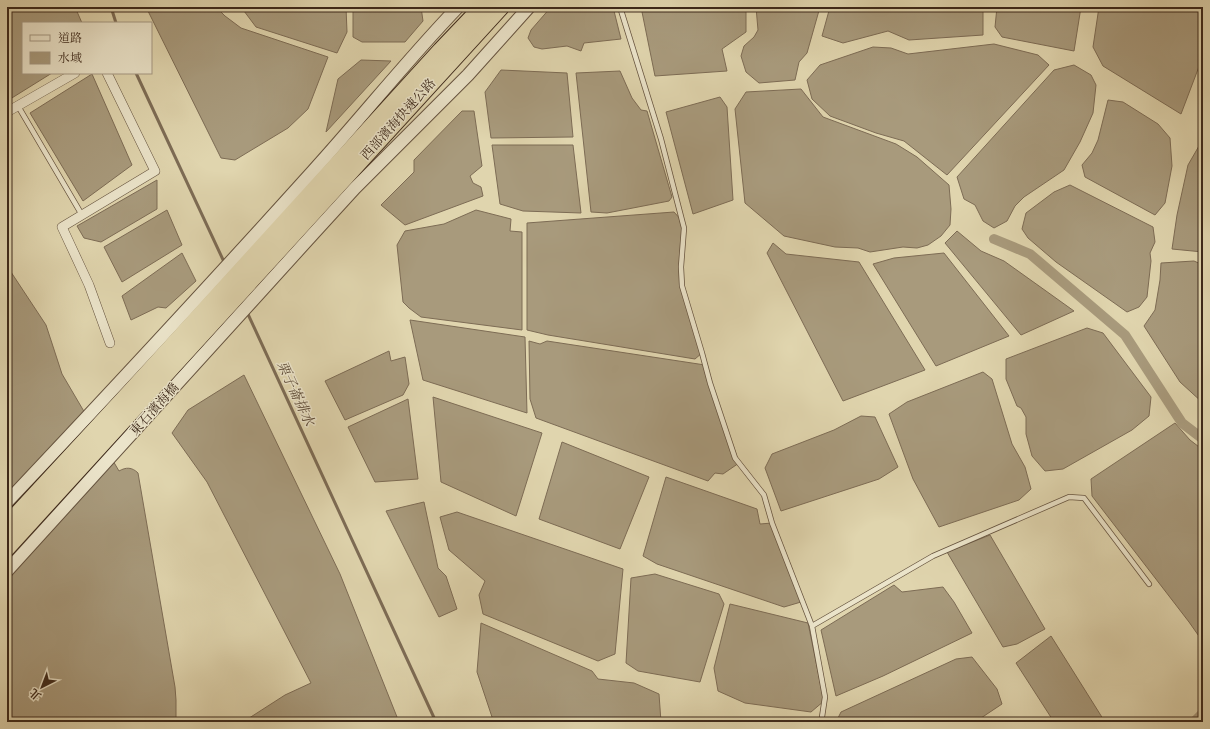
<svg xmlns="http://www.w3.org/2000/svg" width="1210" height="729" font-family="'EB Garamond','Noto Serif TC',serif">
  <rect width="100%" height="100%" fill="#e0d5ae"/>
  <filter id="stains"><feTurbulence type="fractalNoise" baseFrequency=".005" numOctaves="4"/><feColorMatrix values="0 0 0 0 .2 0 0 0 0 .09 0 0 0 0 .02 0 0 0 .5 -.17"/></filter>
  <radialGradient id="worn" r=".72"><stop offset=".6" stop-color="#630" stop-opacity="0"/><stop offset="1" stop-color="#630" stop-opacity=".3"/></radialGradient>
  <path fill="#a89a7c" stroke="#7d6c55" d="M7,7h68l7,16h-59v50h29l-45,28z
    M146,7h70l9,9 16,12 87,29 -20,52 -20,19 -53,32 -14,-2z
    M241,7h105l1,25 -10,21 -81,-26z
    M353,7h68l2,14 -18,21h-43l-9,-5z
    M551,7h62l8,32 -37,4 -3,8 -14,-5 -25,3 -8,-2 -6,-9 3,-8z
    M641,7h105v25l-24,17 5,22 -72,5z
    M756,7h64l-13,46 -8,9 -4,18 -36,3 -13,-11 -5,-16 3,-10 10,-9 4,-7z
    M830,7h153v28l-74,5 -21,-9 -45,12 -21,-7z
    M997,7h84l-7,44 -72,-14 -7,-10z
    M1099,7h104v49l-22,58 -78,-48 -10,-19z
    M994,44l44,11 11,10 -102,110 -43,-34 -28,-8 -46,-17 -18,-17 -5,-19 13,-15 53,-18 18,1 17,6z
    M361,60l30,1 -65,71 12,-53z
    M1074,65l17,10 5,10 -3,28 -13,29 -16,28 -40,27 -9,9 -8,15 -13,7 -11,-7 -8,-16 -11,-6 -7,-22 97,-107z
    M501,70l66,3 6,64 -82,1 -6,-46z
    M620,71l12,27 9,12 6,1 25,86 -3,4 -62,12 -16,-1 -15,-139z
    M92,74l40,91 -49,36 -53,-88z
    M801,89l22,28 73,27 21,13 32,28 2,24 -1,16 -9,11 -13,9 -11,3 -14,-1 -33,5 -12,-4 -23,-1 -51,-11 -39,-33 -10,-94 11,-17z
    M720,97l7,10 6,93 -40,14 -27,-102z
    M1108,100l15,2 35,22 12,14 2,28 -7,37 -10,12 -70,-38 -3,-12 10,-12 6,-13z
    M462,111h12l8,55 -12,10 3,7 8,4 2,9 -78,29 -24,-20 33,-33v-12z
    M1203,139v113l-31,-3 5,-34 11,-50z
    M492,145h81l8,68 -58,-2 -23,-7z
    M157,180v29l-56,33 -17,-4 -7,-12z
    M1070,185l83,42 2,15 -5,11 1,8 -4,36 -8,10 -12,5 -71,-50 -28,-24 -6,-9 4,-16 28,-21z
    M167,210l15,35 -60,37 -18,-35z
    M476,210l35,9 -1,12 12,1v98l-101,-13 -12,-9 -6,-6 -6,-57 8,-14 39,-7z
    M674,212l9,10 -2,54 21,77 -7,6 -147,-24 -21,-5v-107z
    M957,231l24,20 23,10 70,50 -53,24 -76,-92z
    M773,243l13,11 73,8 66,108 -82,31 -76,-148z
    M182,253l14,28 -30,27 -8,-1 -27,13 -9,-24z
    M944,253l65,83 -73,30 -63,-102 21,-6z
    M1194,261l9,4v138l-23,-21 -36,-56 11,-16 5,-30 1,-17z
    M7,266l39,59 16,49 57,97c7,-4 13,-4 19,2l37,214 1,13v22h-169z
    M410,320l115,17 2,76 -104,-33z
    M1087,328l16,5 48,64 -2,19 -17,14 -69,39 -18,2 -13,-15 -6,-22v-17l-5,-9 -4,-2 -11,-27v-20z
    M529,341l11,3 7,-3 158,24 34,98 -16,11 -8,-1 -7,8 -172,-63 -6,-19z
    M389,351l2,10 14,-4 4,27 -6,11 -58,25 -20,-39z
    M983,372l9,7 20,65 13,23 6,22 -12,11 -80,27 -26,-48 -24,-65 18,-12z
    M244,375l96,199 59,148h-156l42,-27 26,-12 -104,-201 -35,-49 16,-23z
    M433,397l109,36 -26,83 -75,-34z
    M408,399l10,80 -43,3 -27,-55z
    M861,416l14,1 23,50 -19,12 -98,32 -16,-43 7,-14 62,-24z
    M1175,423l15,17 13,10v192l-14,-20 -97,-126 -1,-17z
    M562,442l87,35 -29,72 -81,-30z
    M666,477l91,32 3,15 12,-1 29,79 -17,5 -127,-43 -14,-8z
    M424,502l14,66 8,8 11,33 -18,8 -53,-106z
    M457,512l166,57 -8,85 -17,7 -115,-47 -4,-19 6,-14 -36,-31 -9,-33z
    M990,535l55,94 -28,15 -14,3 -56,-95z
    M655,574l64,20 5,10 -24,78 -62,-11 -12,-8 5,-85z
    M894,585l8,7 41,-5 11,15 18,31 -89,43 -47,20 -15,-66z
    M730,604l78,19 16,78 -13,11 -66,-9 -27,-12 -4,-23z
    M481,623l111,48 6,8 36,4 25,11 2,28h-159l-10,-5 -15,-45z
    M1051,636l54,86h-51l-38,-59z
    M972,657l25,32 5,15 -27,18h-139l5,-10 115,-53z"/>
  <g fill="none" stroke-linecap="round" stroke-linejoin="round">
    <path stroke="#7d6c55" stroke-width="3" d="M111,7l5,16
      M136,73l89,191
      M247,312l189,410"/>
    <path stroke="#a89a7c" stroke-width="10" d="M994,239l36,15 95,81 57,88 21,16
      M1194,722l9,-9"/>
    <g stroke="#65533f" stroke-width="6">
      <path id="service" d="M620,7l41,132 23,89 -3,39 1,19 20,67 8,30 25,75 29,37 8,28 40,103 13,71 -3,20 1,5
        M18,106l64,109
        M812,626l121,-70 136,-59 15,1 65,86"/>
    </g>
    <g stroke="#65533f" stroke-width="10">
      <path id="minor" d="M107,73l48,98 -93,56 27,58 21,58
        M7,112l68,-39"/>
    </g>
    <g stroke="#65533f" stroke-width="14">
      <path id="tertiary" d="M7,502c103,-109 205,-219 306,-331 49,-54 94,-111 145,-164
        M7,571l306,-337 42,-46 113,-113 61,-68"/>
    </g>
    <g stroke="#3c281a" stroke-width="18">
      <path id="trunk" d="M7,525l122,-132 312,-343 41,-43
        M7,548l494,-541"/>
    </g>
    <use href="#service" stroke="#ebe4ca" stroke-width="4.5"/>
    <use href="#minor" stroke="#ebe4ca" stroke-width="9"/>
    <use href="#tertiary" stroke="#ebe4ca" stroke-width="12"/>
    <use href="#trunk" stroke="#e0d5ae" stroke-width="16"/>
  </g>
  <g text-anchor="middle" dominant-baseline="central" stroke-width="3" stroke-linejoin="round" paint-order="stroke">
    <g font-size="13" fill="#3c281a" stroke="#ebe4ca">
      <text transform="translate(398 119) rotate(-48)">西部濱海快速公路</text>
      <text transform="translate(154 409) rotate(-48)">東石濱海橋</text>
    </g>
    <g font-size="14" font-style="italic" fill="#5c4a37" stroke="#ebe4ca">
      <text transform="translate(296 393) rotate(65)">栗子崙排水</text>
    </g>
  </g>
  <rect width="1210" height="729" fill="none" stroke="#e0d5ae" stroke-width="24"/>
  <rect x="8" y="8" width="1194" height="713" fill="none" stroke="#3c281a" stroke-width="2"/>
  <rect x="12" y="12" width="1186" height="705" fill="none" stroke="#3c281a"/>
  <rect x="22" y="22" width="130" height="52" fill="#ebe4ca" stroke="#a59984"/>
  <rect x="30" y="35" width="20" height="6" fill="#ebe4ca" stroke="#a59984"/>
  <text x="58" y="42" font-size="12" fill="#3c281a">道路</text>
  <rect x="30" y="52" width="20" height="12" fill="#a89a7c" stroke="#a59984"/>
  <text x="58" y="62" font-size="12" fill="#3c281a">水域</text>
  <g transform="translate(42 687) rotate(222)" stroke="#ebe4ca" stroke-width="3" paint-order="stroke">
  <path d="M0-3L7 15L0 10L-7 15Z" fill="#3c281a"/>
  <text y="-6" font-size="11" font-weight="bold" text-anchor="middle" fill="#3c281a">北</text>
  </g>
  <rect width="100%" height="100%" filter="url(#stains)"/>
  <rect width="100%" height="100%" fill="url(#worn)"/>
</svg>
